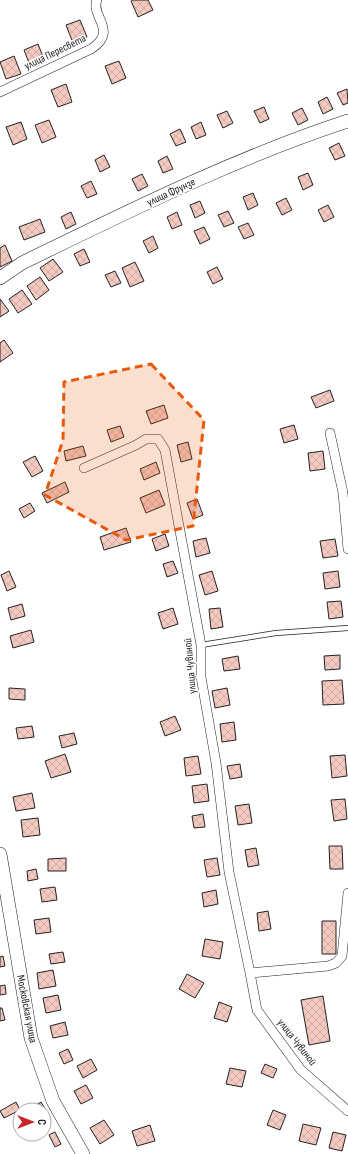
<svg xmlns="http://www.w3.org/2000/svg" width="348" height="1154" font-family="'Sofia Sans Condensed',sans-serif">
  <defs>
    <pattern id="building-cross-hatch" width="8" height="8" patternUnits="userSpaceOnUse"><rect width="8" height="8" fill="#f3c9c0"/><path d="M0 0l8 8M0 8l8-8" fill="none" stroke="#d0aca5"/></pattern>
  </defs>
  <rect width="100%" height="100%" fill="#fff"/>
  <path fill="url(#building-cross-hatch)" stroke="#222" d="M133,0h15l5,10 -15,7 -7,-16z
    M80,20l7,17 -14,6 -7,-18z
    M38,44l7,18 -14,6 -7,-18z
    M14,56l7,18 -15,5 -6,-17z
    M119,61l7,17 -14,6 -7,-18z
    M66,84l6,18 -14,5 -7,-17z
    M347,89l1,14 -5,2 -6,-12z
    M327,97l6,12 -10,5 -5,-12z
    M264,107l5,12 -9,4 -6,-12z
    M302,108l6,12 -10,5 -6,-12z
    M227,111l6,12 -10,5 -6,-13z
    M49,120l7,17 -14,6 -7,-18z
    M21,122l6,17 -14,6 -7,-18z
    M201,122l5,13 -10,4 -5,-12z
    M180,129l6,13 -10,4 -6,-12z
    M339,143l6,13 -10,4 -6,-12z
    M104,155l6,12 -10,5 -5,-12z
    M167,156l6,13 -10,4 -5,-12z
    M308,173l5,12 -10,5 -5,-13z
    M142,174l6,12 -10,5 -6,-12z
    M91,181l6,13 -10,4 -6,-12z
    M253,193l5,12 -10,5 -5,-13z
    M286,198l6,12 -10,5 -6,-12z
    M200,201l5,12 -10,5 -5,-13z
    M328,205l6,12 -10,5 -6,-12z
    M228,211l6,12 -10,4 -6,-12z
    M71,212l5,12 -10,5 -5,-12z
    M177,212l5,13 -10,4 -5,-12z
    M40,219l5,13 -21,8 -5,-13z
    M248,223l6,12 -10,4 -6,-12z
    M204,227l6,12 -10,5 -6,-13z
    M153,236l5,12 -9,5 -6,-12z
    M5,245l7,16 -12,6v-19z
    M84,249l6,13 -10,4 -6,-12z
    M53,259l10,13 -14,9 -9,-13z
    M135,262l9,19 -14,6 -8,-19z
    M217,267l6,12 -10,5 -6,-12z
    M115,271l6,12 -10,4 -6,-12z
    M40,277l9,13 -13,10 -9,-14z
    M22,290l10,14 -14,9 -9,-14z
    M0,299l9,12 -9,6z
    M4,340l9,13 -13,9v-19z
    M330,390l4,11 -18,7 -5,-11z
    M164,405l4,13 -17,6 -5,-13z
    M294,425l4,14 -14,4 -4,-14z
    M120,426l4,11 -13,5 -4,-12z
    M188,442l4,17 -11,3 -4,-17z
    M83,446l3,10 -20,5 -2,-10z
    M323,451l2,18 -15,2 -2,-18z
    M35,456l8,15 -11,6 -9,-15z
    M156,462l4,11 -16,7 -4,-11z
    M65,482l4,10 -22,11 -5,-10z
    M159,490l6,15 -19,8 -6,-15z
    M197,499l6,16 -10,4 -6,-16z
    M30,503l5,8 -11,7 -5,-9z
    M126,528l5,14 -27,8 -4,-13z
    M165,534l4,12 -13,5 -4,-12z
    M206,538l4,15 -14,4 -3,-16z
    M335,539l3,17 -15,2 -3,-17z
    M173,561l5,12 -11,4 -4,-13z
    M9,571l7,16 -9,4 -6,-16z
    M212,571l6,20 -13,4 -6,-20z
    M338,571l2,16 -15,2 -2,-16z
    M341,601l2,16 -14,2 -2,-17z
    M22,604l3,12 -14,4 -3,-12z
    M173,608l5,16 -15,5 -5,-16z
    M220,608l3,19 -12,2 -2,-20z
    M31,630l3,12 -21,6 -3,-12z
    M340,655v14l-15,1 -1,-14z
    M238,656l2,13 -16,2 -2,-12z
    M342,680l2,24 -21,1 -1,-24z
    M9,688l16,1v11l-16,-1z
    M227,688l3,17 -15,3 -3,-17z
    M175,716l6,14 -16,6 -5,-14z
    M234,722l2,18 -14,2 -2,-18z
    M32,726l2,11 -16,2 -2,-11z
    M74,733l3,11 -15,4 -3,-12z
    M65,754l6,18 -20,6 -6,-17z
    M345,755l2,21 -15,2 -2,-22z
    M198,756l3,18 -15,2 -2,-18z
    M240,764l2,13 -12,2 -3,-13z
    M207,784l2,17 -15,2 -2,-17z
    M32,793l3,15 -19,3 -3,-14z
    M345,799l2,20 -13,2 -3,-21z
    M249,804l3,19 -14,2 -3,-19z
    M203,814l2,13 -11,1 -2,-12z
    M38,818l2,17 -17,2 -2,-17z
    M329,846h13l1,23h-13z
    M256,848l3,17 -11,2 -3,-17z
    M66,858v13h-18v-12z
    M217,858l3,17 -13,2 -3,-17z
    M36,869l2,10 -10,2 -1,-10z
    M55,887l2,13 -15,2 -2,-13z
    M216,890l2,14 -14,3 -2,-14z
    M268,911l3,18 -12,2 -2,-18z
    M49,918l2,14 -15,2 -2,-14z
    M322,921h14v33h-14z
    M205,939l18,3 -3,17 -18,-3z
    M63,952l2,10 -14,2 -2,-10z
    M3,956l2,10 -5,1v-10z
    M53,970l3,16 -17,3 -2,-16z
    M187,974l17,9 -9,15 -16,-9z
    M5,985l1,9 -6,1v-9z
    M58,995l3,15 -15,3 -3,-15z
    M323,996l7,45 -21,4 -8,-45z
    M219,1002l13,5 -5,15 -13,-4z
    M0,1008h2l3,12 -5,1z
    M65,1022l3,13 -15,3 -3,-12z
    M68,1049l5,11 -9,4 -5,-11z
    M91,1059l6,11 -14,8 -6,-12z
    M265,1064l12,5 -4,9 -12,-5z
    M230,1068l16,3 -4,16 -16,-3z
    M86,1085l7,13 -12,6 -7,-13z
    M16,1102l4,8 -16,8 -4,-7z
    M41,1102l5,8h-12l-1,-3z
    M273,1110l13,5 -6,15 -13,-5z
    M104,1120l10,15 -14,9 -10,-16z
    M303,1124l18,4 -5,17 -17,-4z
    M150,1125l5,16 -18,5 -5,-15z
    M55,1132l6,12 -6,3 -6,-12z
    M333,1132l13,3 -4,16 -13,-3z"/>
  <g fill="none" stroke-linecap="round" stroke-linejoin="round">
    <g stroke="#222" stroke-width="6">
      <path id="lane" d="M201,645l75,-12 72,-5"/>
    </g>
    <g stroke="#222" stroke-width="10">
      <path id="street" d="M0,92l91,-43c28,-18 -1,-33 6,-49
        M330,433l13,60 5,56
        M84,468l52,-23 10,-6h12l7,11 36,195v32l15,86 13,109 21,101
        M348,893l-6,63 -6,7 -8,3 -78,7 7,37 44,60 47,41"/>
    </g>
    <g stroke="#222" stroke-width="14">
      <path id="secondary" d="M0,278l22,-15c107,-52 213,-105 326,-142
        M0,854l31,184 22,63 30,53"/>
    </g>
    <use href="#lane" stroke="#fff" stroke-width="4.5"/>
    <use href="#street" stroke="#fff" stroke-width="9"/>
    <use href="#secondary" stroke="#fff" stroke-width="13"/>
  </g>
  <path fill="#e8590c" fill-opacity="0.2" stroke="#e8590c" stroke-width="3" stroke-dasharray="8 5" stroke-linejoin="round" d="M151,364l53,56 -11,106 -67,14 -81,-45 18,-55 1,-58z"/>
  <g text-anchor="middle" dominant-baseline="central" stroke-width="3" stroke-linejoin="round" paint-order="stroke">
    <g font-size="11" fill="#222" stroke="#fff">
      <text transform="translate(55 52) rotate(-26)">улица Пересвета</text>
      <text transform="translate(171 192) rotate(-25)">улица Фрунзе</text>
      <text transform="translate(190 666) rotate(-95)">улица Чувиной</text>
      <text transform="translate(27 1009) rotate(79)">Московская улица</text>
      <text transform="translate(297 1042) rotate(52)">улица Чувиной</text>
    </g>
  </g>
  <g transform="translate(32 1122) rotate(90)"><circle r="19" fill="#ffffff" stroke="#a7a7a7"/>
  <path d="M0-3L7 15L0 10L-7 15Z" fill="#c62828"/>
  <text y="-6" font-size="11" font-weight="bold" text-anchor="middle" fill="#222222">С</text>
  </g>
</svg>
